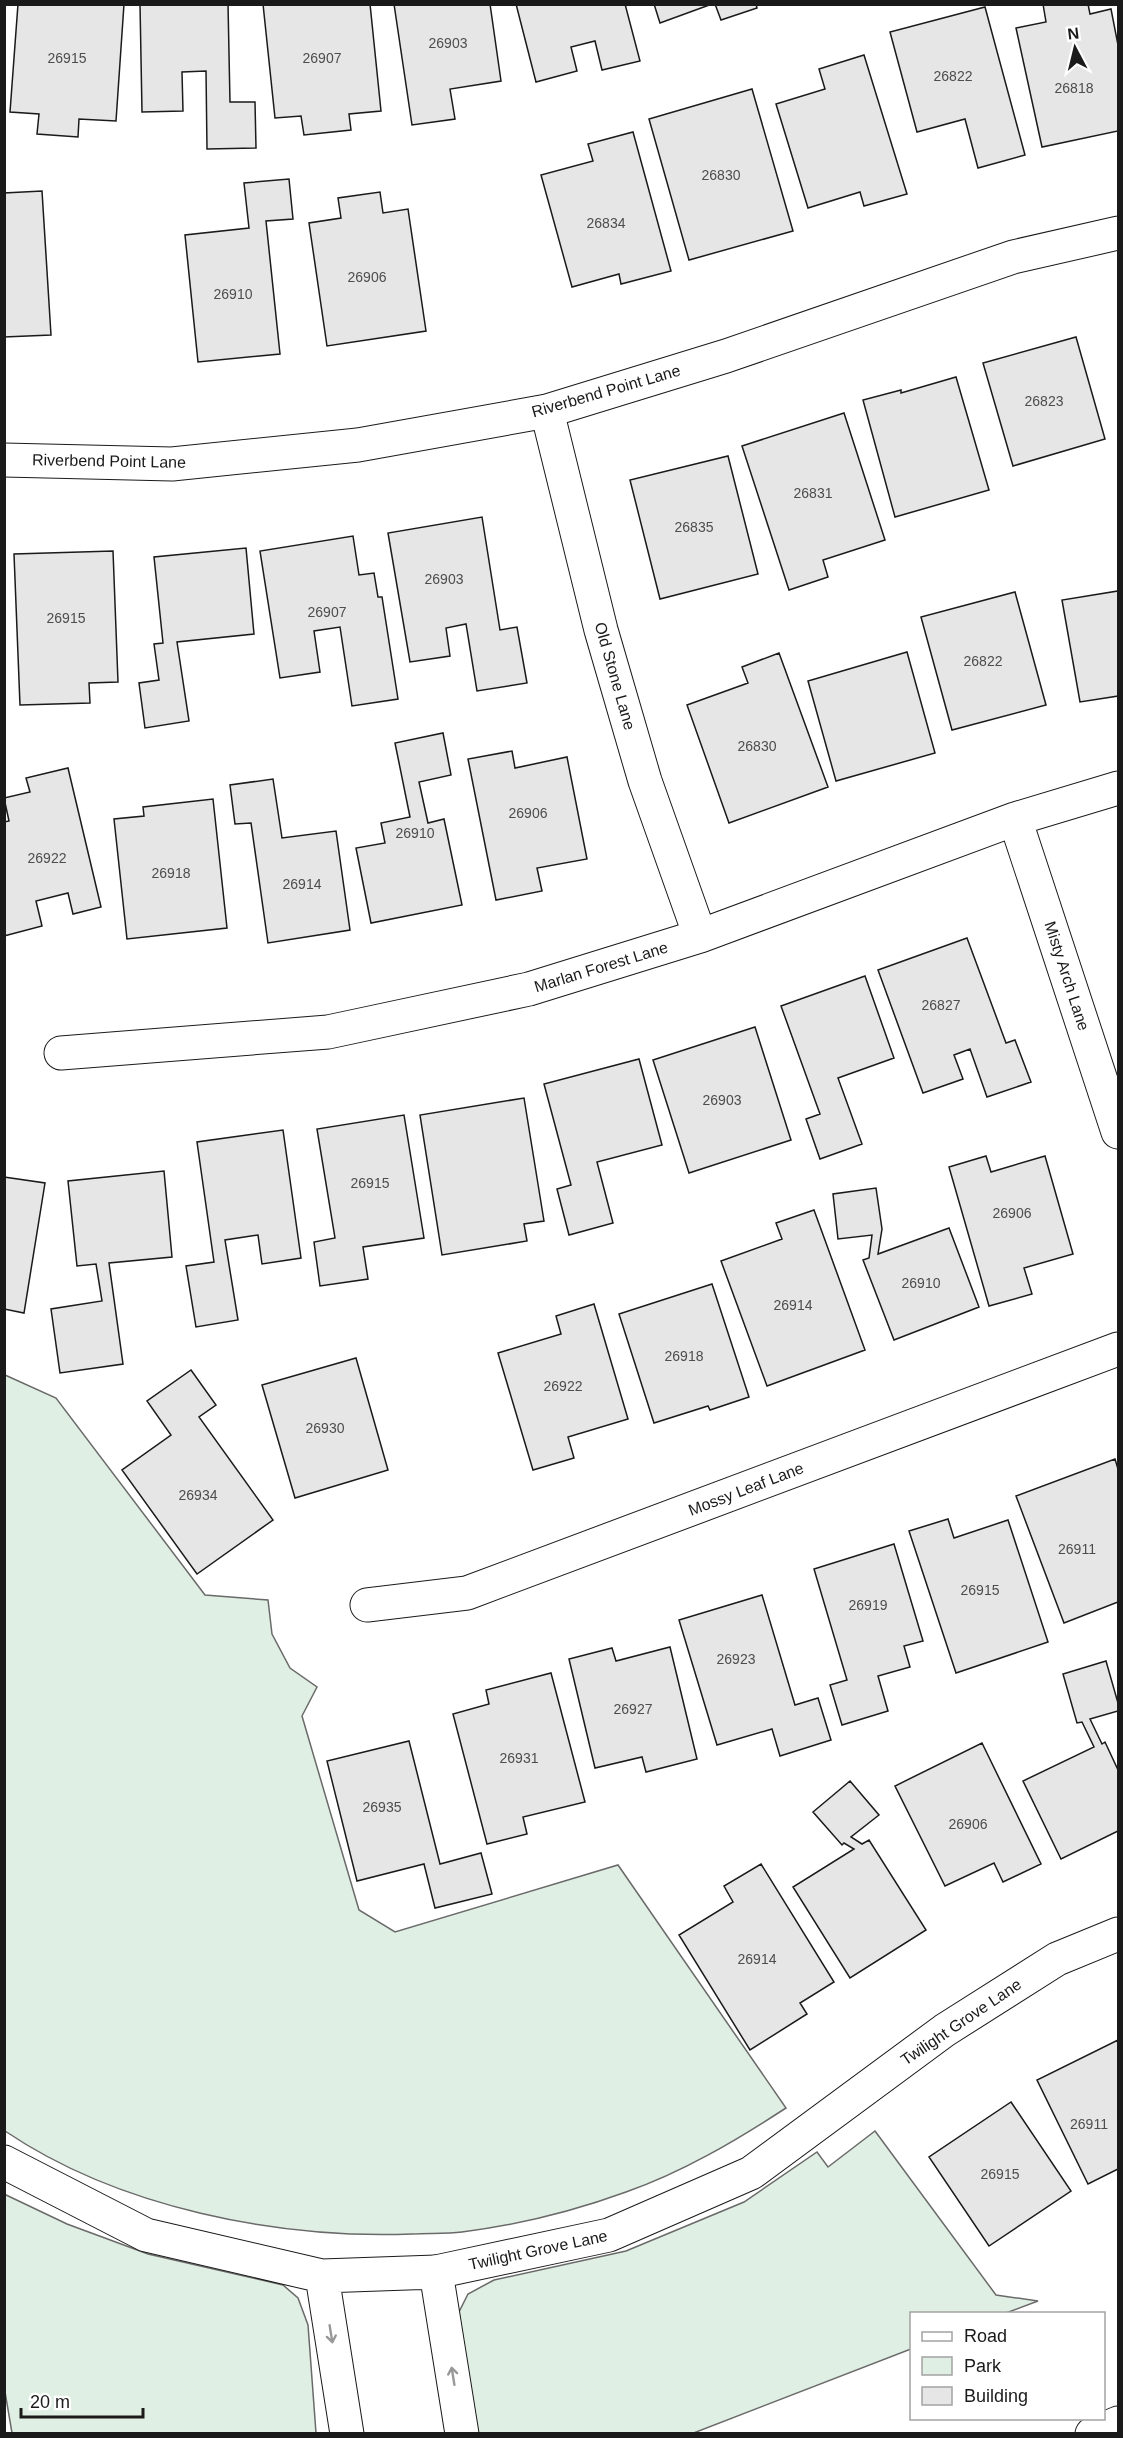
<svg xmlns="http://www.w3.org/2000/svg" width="1123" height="2438" font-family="Arial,sans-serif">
  <rect width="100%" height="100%" fill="#fff"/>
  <path fill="#e0efe3" stroke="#6a6a6a" stroke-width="1.5" d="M5,1375l51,23 149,197 63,5 4,34 18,34 27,19 -15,29 57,194 36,22 223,-67 168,243c-51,33 -103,64 -160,84 -52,19 -109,33 -164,40 -16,2 -33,1 -50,2 -135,5 -293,-26 -407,-103z
    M875,2131l121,164 42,6 -32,12 -94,1 -1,35 -220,85 -218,-1 -16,-117 11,-22 26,-14 132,-29 118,-49 73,-50 11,15z
    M4,2194l63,30 81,30 135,31 15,13 10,27 8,108h-304l-8,-47z"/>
  <path fill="#e6e6e6" stroke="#1a1a1a" stroke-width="1.5" d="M18,4h106l-8,117 -37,-2 -1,18 -41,-3 2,-20 -29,-2z
    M140,4h88l2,98h25l1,46 -49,1 -1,-78 -24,1 1,39 -41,1z
    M263,4h107l11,107 -32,3 2,16 -47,5 -3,-19 -26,2z
    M394,4h96l11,77 -51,8 5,30 -43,6z
    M516,4h109l15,57 -38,9 -7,-29 -24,6 6,24 -41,11z
    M654,4h58l-52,19z
    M715,4h41l1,4 -36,12z
    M1043,4h45l2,10 21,-5 7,36v86l-76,16 -26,-119 30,-6z
    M985,7l40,148 -47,13 -13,-49 -48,13 -27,-100z
    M864,55l43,139 -43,12 -4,-14 -52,16 -32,-104 49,-15 -6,-20z
    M752,89l41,142 -104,29 -40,-141z
    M633,132l38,139 -50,13 -2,-10 -47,13 -31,-112 52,-14 -5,-17z
    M289,179l4,40 -27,2 14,133 -82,8 -13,-127 64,-7 -5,-45z
    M42,191l9,144 -47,2v-144z
    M380,192l3,21 25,-4 18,122 -99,15 -18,-123 32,-5 -3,-20z
    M1076,337l29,102 -92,27 -30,-103z
    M956,377l33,113 -94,27 -32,-117 38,-10v3z
    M844,413l41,127 -62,20 5,17 -39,13 -47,-144z
    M728,456l30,118 -98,25 -30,-119z
    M482,517l18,113 17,-3 10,56 -50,8 -11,-67 -20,4 4,28 -40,6 -22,-129z
    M353,536l6,39 15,-2 4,24h4l16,102 -46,7 -12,-79 -26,4 6,41 -40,6 -20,-127z
    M246,548l8,86 -77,8 12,79 -44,7 -6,-45 20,-3 -5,-36 9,-1 -9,-86z
    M113,551l5,131 -29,1 1,20 -70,2 -6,-151z
    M1118,591v105l-38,6 -18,-102z
    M1015,592l31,113 -94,25 -31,-113z
    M907,652l28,101 -99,28 -28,-100z
    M779,653l49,134 -99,36 -42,-118 61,-22 -6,-16z
    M443,733l8,42 -32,7 9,41 16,-4 18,86 -91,18 -15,-75 29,-5 -4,-20 29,-6 -15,-74z
    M512,751l3,17 52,-11 20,102 -50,9 5,23 -46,9 -28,-141z
    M68,768l33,139 -28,7 -5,-21 -32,8 6,25 -38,10v-114l5,-1 -5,-23 26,-6 -4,-14z
    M273,779l9,59 54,-7 14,99 -82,13 -17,-120 -16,1 -5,-39z
    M213,799l14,129 -100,11 -13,-120 30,-3 -1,-9z
    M967,938l39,105 9,-3 16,42 -44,15 -17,-48 -16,6 9,24 -40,14 -45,-123z
    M865,976l29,82 -56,20 24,66 -42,15 -14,-40 14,-5 -39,-108z
    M755,1027l36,113 -102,33 -36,-113z
    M639,1059l23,86 -65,17 16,61 -44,12 -12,-46 14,-4 -27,-101z
    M524,1098l20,123 -20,3 3,17 -85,14 -22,-140z
    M404,1115l20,123 -61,9 5,32 -48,7 -6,-44 21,-4 -18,-109z
    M283,1130l18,128 -39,6 -4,-29 -33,5 13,80 -42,7 -10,-61 28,-4 -17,-120z
    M986,1156l5,16 54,-16 28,98 -49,14 8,26 -43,12 -40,-139z
    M164,1171l8,86 -63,6 14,101 -63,9 -9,-64 51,-8 -6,-37 -19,2 -9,-85z
    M4,1177l41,6 -21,130 -20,-4z
    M876,1188l6,41 -4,25 71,-26 30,79 -85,33 -31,-80 6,-2 3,-23 -34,4 -5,-45z
    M814,1210l51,140 -98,36 -46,-125 61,-22 -6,-16z
    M712,1284l37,113 -39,13 -2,-4 -54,17 -35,-109z
    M594,1304l34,115 -60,18 6,21 -41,12 -35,-117 63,-19 -5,-18z
    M356,1358l32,112 -93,28 -33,-113z
    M191,1370l25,35 -17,12 74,103 -76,54 -75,-104 49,-35 -24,-34z
    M1115,1459l3,10v133l-54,21 -48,-127z
    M948,1519l6,19 54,-18 40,122 -92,31 -47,-142z
    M894,1544l29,97 -19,5 6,21 -32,9 10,35 -46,14 -12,-40 17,-5 -33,-111z
    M762,1595l33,110 23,-7 13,42 -51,16 -8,-27 -55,16 -38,-125z
    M670,1647l27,112 -51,13 -4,-15 -47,11 -26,-109 43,-11 4,13z
    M1106,1661l12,42v8l-28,8 12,25 3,-2 13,28v61l-57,28 -38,-78 71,-34 -12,-25 -5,1 -14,-49z
    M551,1673l34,129 -62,15 4,17 -40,10 -34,-130 36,-10 -3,-14z
    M409,1741l31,123 41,-11 11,41 -57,14 -11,-44 -67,17 -30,-120z
    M982,1743l59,121 -38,18 -9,-19 -49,23 -50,-100z
    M850,1781l29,34 -28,22 11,7 7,-4 57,90 -76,48 -57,-91 61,-38 -10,-6 -2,2 -29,-33z
    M761,1864l73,118 -34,21 7,11 -57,36 -71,-115 54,-33 -9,-16z
    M1118,2040v129l-30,15 -51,-104z
    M1011,2102l60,89 -82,55 -60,-89z"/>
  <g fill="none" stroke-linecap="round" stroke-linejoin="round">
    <g stroke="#1a1a1a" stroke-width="35">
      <path id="street" d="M547,411l54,219 44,151 55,155
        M4,460l168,4 186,-19 189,-34 179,-55 287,-99 105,-24
        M1015,819l103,313
        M61,1053l267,-21 201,-43 171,-53 315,-117 103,-31
        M367,1605l100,-12 651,-244
        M436,2272l173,-37 142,-62 194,-143 112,-71 61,-25"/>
    </g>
    <g stroke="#1a1a1a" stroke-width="35">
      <path id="secondary" d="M4,2162l142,73 176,41 114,-4 26,162
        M322,2276l25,158
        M1092,2434l26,-11"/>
    </g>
    <use href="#street" stroke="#fff" stroke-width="33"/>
    <use href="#secondary" stroke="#fff" stroke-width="33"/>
  </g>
  <defs><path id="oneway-shaft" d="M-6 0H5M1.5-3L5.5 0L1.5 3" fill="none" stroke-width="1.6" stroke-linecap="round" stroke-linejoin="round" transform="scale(1.5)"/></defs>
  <g stroke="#989898">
    <use href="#oneway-shaft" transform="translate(331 2334) rotate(81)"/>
    <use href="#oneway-shaft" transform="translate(453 2376) rotate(-99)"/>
  </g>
  <g text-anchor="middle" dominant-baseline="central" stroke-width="4.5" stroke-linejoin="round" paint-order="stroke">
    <g font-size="14" fill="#4d4d4d">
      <text x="448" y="43">26903</text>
      <text x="67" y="58">26915</text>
      <text x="322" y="58">26907</text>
      <text x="953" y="76">26822</text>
      <text x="1074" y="88">26818</text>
      <text x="721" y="175">26830</text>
      <text x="606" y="223">26834</text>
      <text x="367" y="277">26906</text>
      <text x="233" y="294">26910</text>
      <text x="1044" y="401">26823</text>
      <text x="813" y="493">26831</text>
      <text x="694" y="527">26835</text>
      <text x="444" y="579">26903</text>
      <text x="327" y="612">26907</text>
      <text x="66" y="618">26915</text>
      <text x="983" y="661">26822</text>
      <text x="757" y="746">26830</text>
      <text x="528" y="813">26906</text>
      <text x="415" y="833">26910</text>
      <text x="47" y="858">26922</text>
      <text x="171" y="873">26918</text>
      <text x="302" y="884">26914</text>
      <text x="941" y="1005">26827</text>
      <text x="722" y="1100">26903</text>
      <text x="370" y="1183">26915</text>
      <text x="1012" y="1213">26906</text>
      <text x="921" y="1283">26910</text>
      <text x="793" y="1305">26914</text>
      <text x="684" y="1356">26918</text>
      <text x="563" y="1386">26922</text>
      <text x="325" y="1428">26930</text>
      <text x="198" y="1495">26934</text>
      <text x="1077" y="1549">26911</text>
      <text x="980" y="1590">26915</text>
      <text x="868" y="1605">26919</text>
      <text x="736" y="1659">26923</text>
      <text x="633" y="1709">26927</text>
      <text x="519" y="1758">26931</text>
      <text x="382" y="1807">26935</text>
      <text x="968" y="1824">26906</text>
      <text x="757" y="1959">26914</text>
      <text x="1089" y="2124">26911</text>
      <text x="1000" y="2174">26915</text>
    </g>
    <g font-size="16" fill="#1a1a1a" stroke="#fff">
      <text transform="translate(606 391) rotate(-16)">Riverbend Point Lane</text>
      <text transform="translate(109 461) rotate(1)">Riverbend Point Lane</text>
      <text transform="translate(615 676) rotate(74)">Old Stone Lane</text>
      <text transform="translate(601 967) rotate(-17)">Marlan Forest Lane</text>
      <text transform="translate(1067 976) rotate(72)">Misty Arch Lane</text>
      <text transform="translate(746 1489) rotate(-21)">Mossy Leaf Lane</text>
      <text transform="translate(961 2022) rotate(-34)">Twilight Grove Lane</text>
      <text transform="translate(538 2250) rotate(-12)">Twilight Grove Lane</text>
    </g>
  </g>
  <rect width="1123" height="2438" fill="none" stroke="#1a1a1a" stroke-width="12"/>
  <rect x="910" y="2312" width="195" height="108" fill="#ffffff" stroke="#a3a3a3" stroke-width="1.5"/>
  <rect x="922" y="2332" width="30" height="9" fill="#ffffff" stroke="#a3a3a3" stroke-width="1.5"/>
  <text x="964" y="2342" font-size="18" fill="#1a1a1a">Road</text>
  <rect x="922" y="2357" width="30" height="18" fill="#e0efe3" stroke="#a3a3a3" stroke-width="1.5"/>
  <text x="964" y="2372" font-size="18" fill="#1a1a1a">Park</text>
  <rect x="922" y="2387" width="30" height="18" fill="#e6e6e6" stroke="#a3a3a3" stroke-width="1.5"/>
  <text x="964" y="2402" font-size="18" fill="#1a1a1a">Building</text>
  <g transform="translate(1075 48) rotate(353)" stroke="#ffffff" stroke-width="4.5" paint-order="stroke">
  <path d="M0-4.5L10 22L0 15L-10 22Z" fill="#1a1a1a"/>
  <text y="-9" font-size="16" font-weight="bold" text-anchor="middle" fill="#1a1a1a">N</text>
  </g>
  <path d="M21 2408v9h122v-9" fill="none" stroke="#1a1a1a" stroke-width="3"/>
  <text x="30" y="2408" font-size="18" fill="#1a1a1a" stroke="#ffffff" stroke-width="4.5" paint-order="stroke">20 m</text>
</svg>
